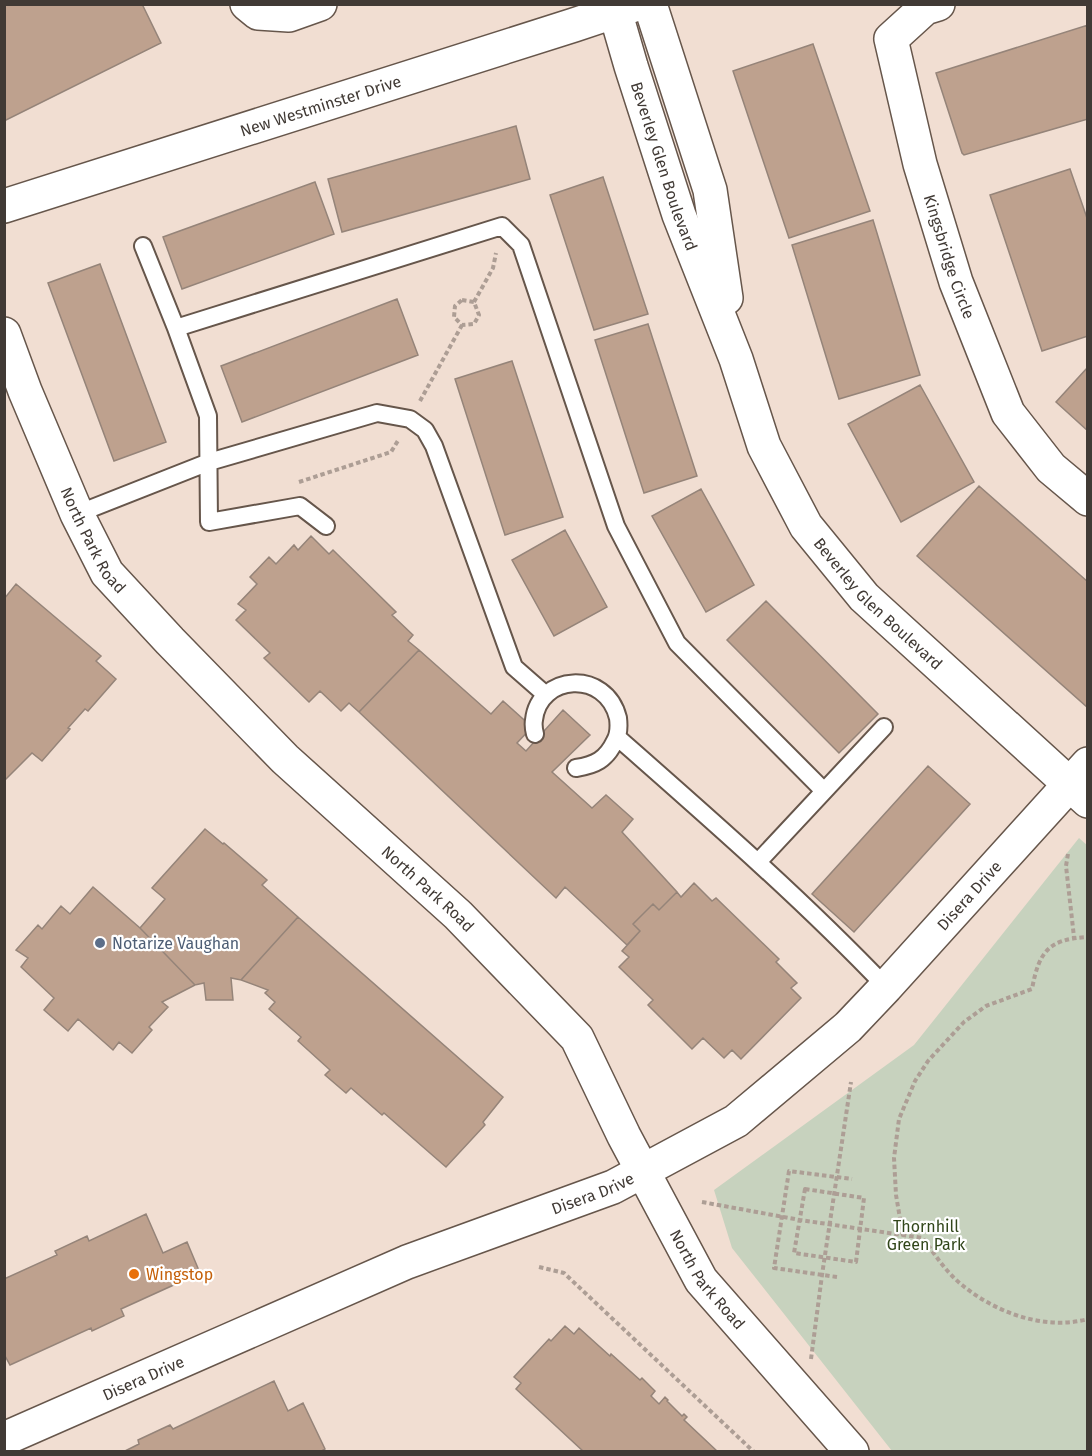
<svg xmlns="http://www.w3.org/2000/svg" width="1092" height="1456" font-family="'Fira Sans',sans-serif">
  <rect width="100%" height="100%" fill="#f1ded2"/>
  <path fill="#c7d2be" d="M1079,838l9,8 -1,605h-195l-160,-203 -18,-58 200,-145z"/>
  <path fill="#bea18e" stroke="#958479" stroke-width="1.5" d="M5,4h137l19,39 -157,78z
    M1088,25v94l-124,36 -2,-2 -26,-80z
    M813,44l57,167 -81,27 -56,-167z
    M516,126l14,53 -188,53 -14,-53z
    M1070,169l18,52v115l-46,15 -52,-156z
    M603,177l45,137 -54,16 -44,-135z
    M315,182l19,52 -152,55 -19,-52z
    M873,220l47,155 -81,24 -47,-154z
    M100,264l66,178 -52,19 -66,-178z
    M397,299l21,56 -176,67 -21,-56z
    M648,324l49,152 -53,17 -49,-153z
    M512,361l51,156 -58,18 -50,-156z
    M1088,367v64l-32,-29z
    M920,385l54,97 -73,40 -53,-98z
    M979,486l109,96 -1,125 -170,-151z
    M701,489l53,96 -48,27 -54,-96z
    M565,530l42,77 -53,29 -42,-76z
    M311,536l18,18 4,-4 63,62 -4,3 21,20 -5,6 11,9 -60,62 -10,-9 -8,8 -21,-20 -11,11 -45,-44 6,-5 -34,-33 10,-10 -8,-6 19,-20 -7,-7 19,-20 7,7 18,-19 4,5z
    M16,584l85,72 -5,5 20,18 -28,32 -3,-2 -17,19 2,1 -28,32 -10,-8 -28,28v-182z
    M766,601l112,113 -39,39 -112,-113z
    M419,650l72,64 12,-13 29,26 -15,16 9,8 37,-41 27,25 -38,37 40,36 14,-13 27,24 -11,13 55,60 -18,18 -6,-6 -20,20 7,7 -13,14 -62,-58 -9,11 -197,-186z
    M928,766l42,38 -116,128 -42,-38z
    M205,829l18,15 1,-1 43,37 -5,5 36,32 -57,63 -10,-2 2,22h-27l-2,-17 -9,2 -55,-57 25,-29 -13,-11z
    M694,883l18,18 4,-3 63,61 -3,3 21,21 -6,5 10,10 -60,61 -9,-9 -8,8 -21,-20 -11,11 -44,-44 5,-5 -34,-33 10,-10 -7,-6 18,-20 -7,-7 20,-20 6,6 18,-18 4,5z
    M93,887l47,41 55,57 -33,17 6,5 -19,20 3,3 -20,23 -13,-11 -6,8 -35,-31 -10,12 -24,-21 10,-12 -33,-31 7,-9 -12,-8 22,-25 4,4 19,-23 9,8z
    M298,917l205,180 -20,25 2,3 -39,42 -62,-54 -2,2 -31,-27 -5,5 -21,-18 5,-5 -32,-29 3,-4 -32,-28 6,-7 -10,-9 3,-3 -27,-10z
    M146,1214l17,39 24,-11 13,31 -79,36 3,7 -32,15 -1,-3 -81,37 -6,-11v-75l53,-24 -2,-4 32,-15 2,5z
    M565,1326l9,8 5,-6 31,28 1,-2 29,26 2,-2 13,13 -4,5 8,8 6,-7 3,3 -1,1 15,15 2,-2 3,3 -3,3 34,32h-134l-68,-63 5,-6 -7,-6 35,-38 2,2z
    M274,1381l14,30 15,-8 22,46 -5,3h-197l16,-8 -1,-4 32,-15 3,4z"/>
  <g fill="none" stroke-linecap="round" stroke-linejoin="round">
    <g stroke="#66564b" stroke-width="20">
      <path id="service" d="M143,246l33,82 32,88 1,106 91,-16 26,20
        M176,328l326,-102 19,19 95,281 61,117 147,148
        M77,514l132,-52 168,-49 33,6 15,11 9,16 80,221 32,28
        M535,734c-1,-4 -2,-9 -1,-14 5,-46 72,-51 84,-2 1,8 1,16 -3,23 -9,19 -20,24 -39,27
        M617,737c92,81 185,162 269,250
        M758,862l126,-135"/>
    </g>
    <g stroke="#66564b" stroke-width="36">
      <g id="minor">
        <path d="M247,4l11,9 31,2 31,-11"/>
        <path id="s1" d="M938,4l-13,4 -34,31 29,125 36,118 52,131 43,55 37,31"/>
        <path id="s2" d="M4,334l21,57 52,123 30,59 63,68 115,118 173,156 119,123 47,98 77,144 151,172"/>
        <path id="s3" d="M4,1439l403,-177 206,-75 123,-66 112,-94 38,-40 202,-223"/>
      </g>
    </g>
    <g stroke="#66564b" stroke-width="36">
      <g id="tertiary">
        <path id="s4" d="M613,4l18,62 48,149 57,144 28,87 42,80 58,71 224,204"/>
        <path d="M650,4l60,186 16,108"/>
        <path id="s5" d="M4,206l570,-181 60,-20"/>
      </g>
    </g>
    <path stroke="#ad9e95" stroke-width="4" stroke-dasharray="4.5 3" stroke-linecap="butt" d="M462,300l12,2 5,13 -5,9 -12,1 -8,-8 1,-11z
      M474,302l19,-34 3,-15
      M420,401l42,-76
      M299,482l92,-30 8,-13
      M1068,854l-2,12 8,71
      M805,1189l59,9 -8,64 -62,-9z
      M702,1202l98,18 123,18c12,17 23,34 39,47 33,27 82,46 126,34
      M903,1236l-7,-41 -2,-37 5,-39 16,-38 13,-20 36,-39 22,-16 46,-17c7,-37 16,-50 56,-52
      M539,1267l25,6 190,179
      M837,1277l-63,-9 15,-97 63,8
      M811,1359l11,-84 29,-193"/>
    <use href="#service" stroke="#fff" stroke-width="16"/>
    <use href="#minor" stroke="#fff" stroke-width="33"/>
    <use href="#tertiary" stroke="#fff" stroke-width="33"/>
  </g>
  <circle fill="#5c6f8a" stroke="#fff" stroke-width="2" cx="100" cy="943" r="6"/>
  <circle fill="#e8710a" stroke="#fff" stroke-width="2" cx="134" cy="1274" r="6"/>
  <g text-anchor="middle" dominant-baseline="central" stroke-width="4.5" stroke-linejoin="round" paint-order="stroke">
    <g font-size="16" fill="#413a35" stroke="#fff">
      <text stroke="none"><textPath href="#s5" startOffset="332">New Westminster Drive</textPath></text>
      <text stroke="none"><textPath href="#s4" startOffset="170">Beverley Glen Boulevard</textPath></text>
      <text stroke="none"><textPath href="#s1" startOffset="285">Kingsbridge Circle</textPath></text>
      <text stroke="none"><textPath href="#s2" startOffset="225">North Park Road</textPath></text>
      <text stroke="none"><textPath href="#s4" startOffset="664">Beverley Glen Boulevard</textPath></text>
      <text stroke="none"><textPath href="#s2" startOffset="711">North Park Road</textPath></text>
      <text stroke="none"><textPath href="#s3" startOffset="1124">Disera Drive</textPath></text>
      <text stroke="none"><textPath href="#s3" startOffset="638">Disera Drive</textPath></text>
      <text stroke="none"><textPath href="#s2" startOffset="1197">North Park Road</textPath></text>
      <text stroke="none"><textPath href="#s3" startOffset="152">Disera Drive</textPath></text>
    </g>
    <g font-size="16" fill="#4e5e75" stroke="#fff" text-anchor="start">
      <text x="112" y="943">Notarize Vaughan</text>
    </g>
    <g font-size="16" fill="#31461a" stroke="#fff">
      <text x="926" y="1226">Thornhill<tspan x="926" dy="18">Green Park</tspan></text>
    </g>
    <g font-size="16" fill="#c56008" stroke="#fff" text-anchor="start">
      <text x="146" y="1274">Wingstop</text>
    </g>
  </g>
  <rect width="1092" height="1456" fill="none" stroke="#413a35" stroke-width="12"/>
</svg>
